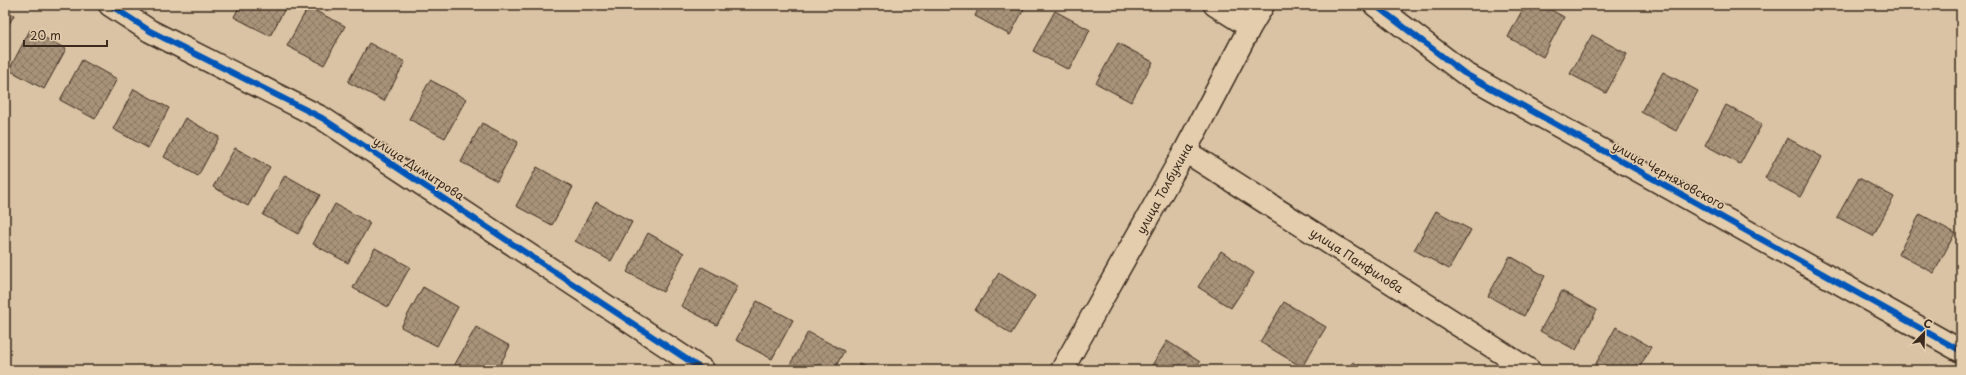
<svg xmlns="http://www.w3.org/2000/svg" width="1966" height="375" font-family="'Playpen Sans',sans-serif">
  <defs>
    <pattern id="building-cross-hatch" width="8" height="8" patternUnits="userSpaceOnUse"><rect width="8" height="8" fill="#a8937a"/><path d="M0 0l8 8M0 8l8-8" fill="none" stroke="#8a7863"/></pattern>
  </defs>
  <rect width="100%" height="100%" fill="#d9c3a4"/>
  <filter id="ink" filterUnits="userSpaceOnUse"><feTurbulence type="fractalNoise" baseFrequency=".025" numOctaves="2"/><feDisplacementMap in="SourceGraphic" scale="8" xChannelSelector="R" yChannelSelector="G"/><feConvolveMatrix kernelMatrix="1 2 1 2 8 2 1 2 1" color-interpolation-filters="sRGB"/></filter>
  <g filter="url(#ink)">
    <path fill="url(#building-cross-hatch)" stroke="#3b2a1e" d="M240,5h47l-17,31 -36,-19z
      M980,5h46l-16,30 -35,-19z
      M1525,5h17l22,12 -21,40 -35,-20z
      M308,7l37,19 -21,39 -37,-19z
      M5,10l9,5 -9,17z
      M1055,11l35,19 -21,40 -36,-19z
      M30,30l36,19 -22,40 -35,-19z
      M1592,35l35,19 -21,39 -36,-19z
      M369,43l36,19 -21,39 -36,-19z
      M1118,43l35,19 -22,40 -35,-19z
      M82,60l35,19 -22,40 -35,-19z
      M1663,72l35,19 -22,40 -35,-19z
      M430,80l36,19 -21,39 -36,-19z
      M134,89l35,19 -21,40 -35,-19z
      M1726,105l36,19 -22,40 -35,-19z
      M185,118l34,19 -21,39 -34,-19z
      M482,123l36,19 -21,39 -36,-19z
      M1787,138l35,19 -22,40 -35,-19z
      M235,148l35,19 -22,39 -35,-19z
      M537,167l36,20 -21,38 -36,-19z
      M285,175l35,20 -22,39 -35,-19z
      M1859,178l35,19 -21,39 -36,-19z
      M596,202l36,20 -21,39 -36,-20z
      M335,204l35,19 -22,40 -35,-19z
      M1436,211l35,19 -22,39 -35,-19z
      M1920,214l35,19 -21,40 -36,-19z
      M648,233l36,20 -21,39 -36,-20z
      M375,248l35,19 -22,40 -35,-19z
      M1221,251l33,22 -23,35 -33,-21z
      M1510,256l35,20 -21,40 -36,-20z
      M702,267l36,19 -21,39 -36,-19z
      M999,273l36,23 -24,38 -36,-24z
      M423,287l35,20 -21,39 -36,-19z
      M1562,291l35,19 -21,40 -36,-19z
      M757,301l36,19 -21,39 -36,-19z
      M1284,302l42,25 -24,40 -42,-25z
      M476,327l34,19 -13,24h-36l-7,-4z
      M1616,327l35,20 -13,23h-39l-5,-3z
      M808,332l36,19 -10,19h-47z
      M1167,341l33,21 -5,8h-46z
      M1353,362l15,8h-19z
      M860,364l12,6h-15z"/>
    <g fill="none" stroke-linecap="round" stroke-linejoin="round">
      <g stroke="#3b2a1e" stroke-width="25">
        <path id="minor" d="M110,5l40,26 172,87 381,252
          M1215,5l35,22
          M1375,5l89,68 497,278
          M1185,151l344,219
          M1062,370l123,-219 65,-124 13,-22"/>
      </g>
      <use href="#minor" stroke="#e3cdad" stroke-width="22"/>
      <g stroke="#e3cdad" stroke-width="8">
        <path id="cycleway" d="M110,5l40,26 172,87 381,252
          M1375,5l89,68 497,278"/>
      </g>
      <use href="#cycleway" stroke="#0057b8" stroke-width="6"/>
    </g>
  </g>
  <g text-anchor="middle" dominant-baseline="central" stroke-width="3" stroke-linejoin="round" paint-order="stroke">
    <g font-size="12" fill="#3b2a1e" stroke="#e3cdad">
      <text transform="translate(419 168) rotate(33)">улица Димитрова</text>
      <text transform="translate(1669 175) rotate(29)">улица Черняховского</text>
      <text transform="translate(1164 188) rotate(-61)">улица Толбухина</text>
      <text transform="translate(1357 260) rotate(33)">улица Панфилова</text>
    </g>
  </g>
  <rect width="1966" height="375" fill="none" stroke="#e3cdad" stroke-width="20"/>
  <rect x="10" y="10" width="1946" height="355" fill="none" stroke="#3b2a1e" stroke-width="1.5" filter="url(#ink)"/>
  <g transform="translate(1924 333) rotate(23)" stroke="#e3cdad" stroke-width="3" paint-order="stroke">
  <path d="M0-3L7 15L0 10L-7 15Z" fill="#3b2a1e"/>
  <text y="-6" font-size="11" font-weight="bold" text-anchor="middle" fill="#3b2a1e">С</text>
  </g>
  <path d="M24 40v6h83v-6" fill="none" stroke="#3b2a1e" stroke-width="2"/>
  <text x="30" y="40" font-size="12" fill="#3b2a1e" stroke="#e3cdad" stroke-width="3" paint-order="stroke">20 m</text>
</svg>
